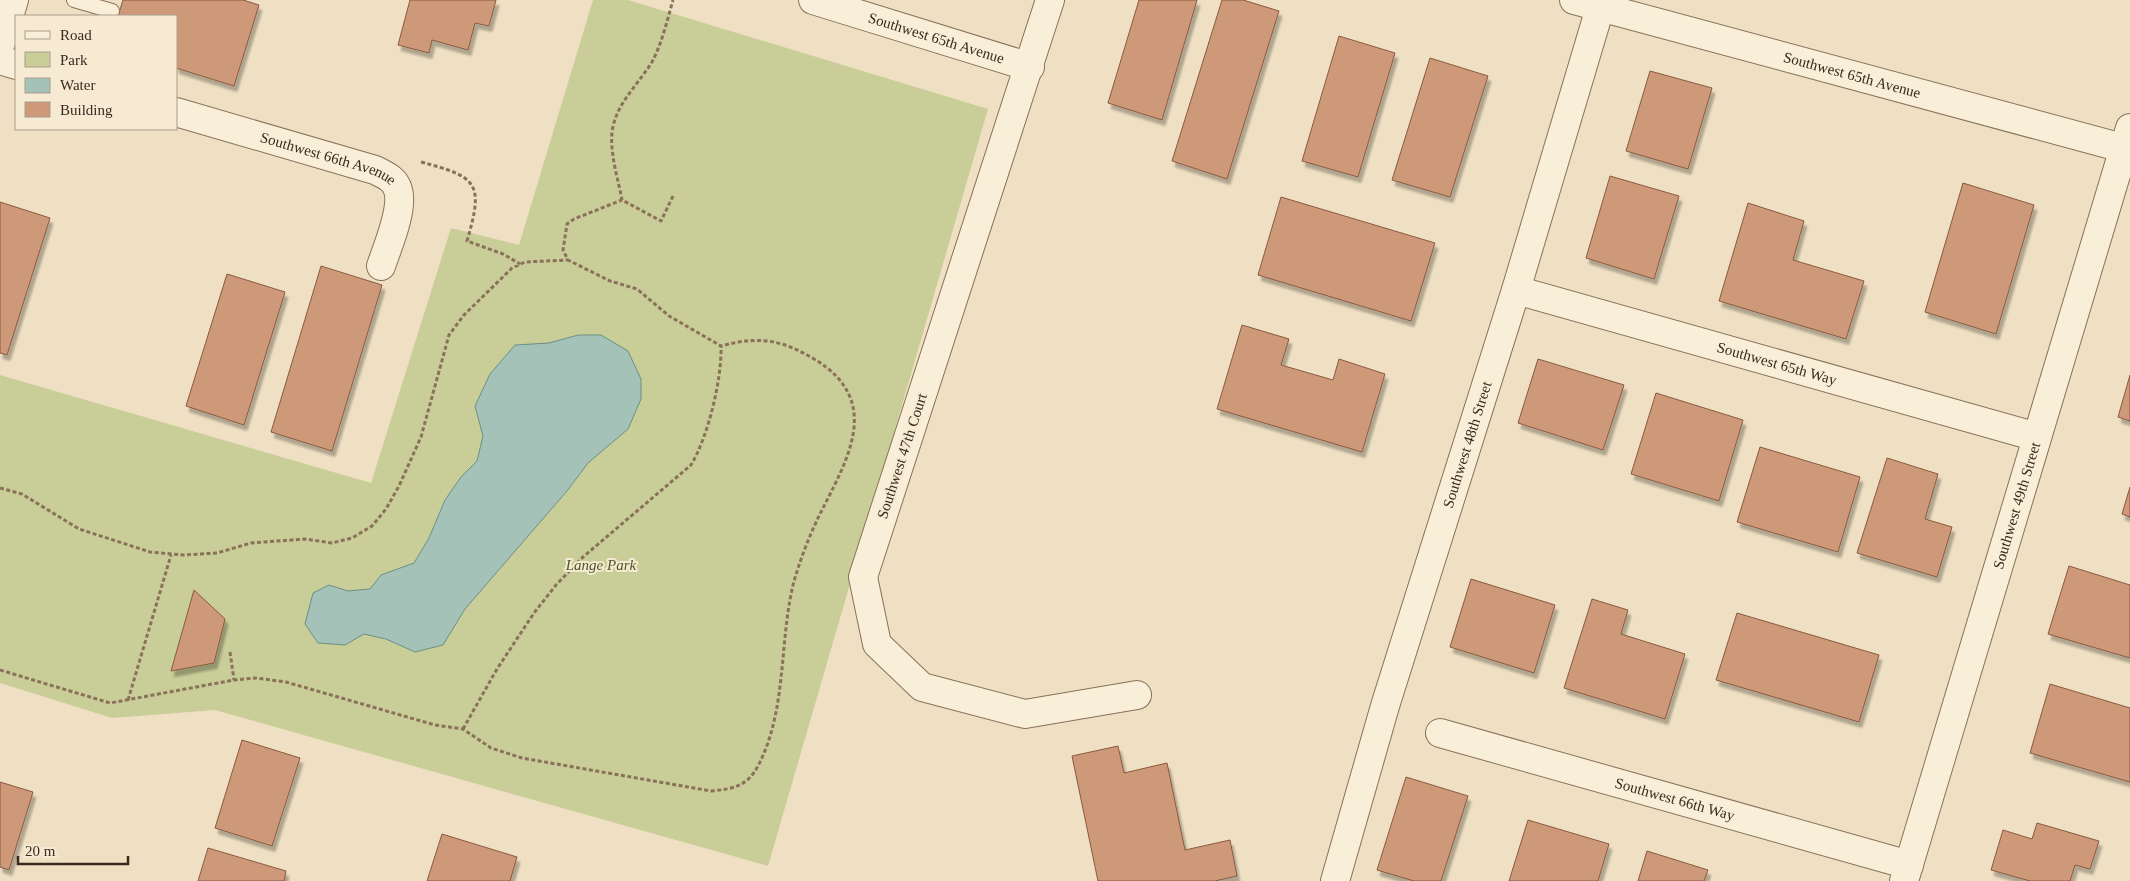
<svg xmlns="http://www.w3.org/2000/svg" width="2130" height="881" font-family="'Times New Roman',serif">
  <defs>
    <filter id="shadow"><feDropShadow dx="3" dy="5.5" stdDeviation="1" flood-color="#0004"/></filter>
  </defs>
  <rect width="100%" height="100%" fill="#efe0c3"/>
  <path fill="#c9cd97" d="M593,0h35l360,109 -220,757 -553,-156 -103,8 -112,-35v-308l371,108 80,-255 68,17z"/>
  <path fill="#a5c2b8" stroke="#6c9086" d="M578,335h23l27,16 13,28v20l-13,30 -40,34 -21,28 -102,118 -22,36 -28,7 -29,-13 -22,-5 -19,11 -27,-2 -13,-19 8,-31 16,-8 19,6 22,-2 11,-14 33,-12 15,-25 16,-38 16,-23 16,-16 6,-25 -8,-30 15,-32 25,-29 34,-2z"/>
  <path fill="#cd9979" stroke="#89593f" filter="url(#shadow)" d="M123,0h120l16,5 -25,81 -58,-18v-52h-58z
    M410,0h86l-7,26 -14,-3 -7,27 -36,-10 -3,13 -31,-8z
    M1139,0h58l-35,120 -54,-17z
    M1222,0h21l36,11 -52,168 -55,-18z
    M1339,36l56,17 -37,124 -56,-16z
    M1430,58l58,18 -38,121 -58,-17z
    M1650,71l62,17 -24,81 -62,-18z
    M1610,176l69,20 -25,83 -68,-21z
    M1963,183l71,22 -38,129 -71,-22z
    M1281,197l154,46 -24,78 -153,-46z
    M0,202l50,16 -43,137 -7,-2z
    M1748,203l56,18 -11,39 71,21 -18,58 -127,-38z
    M321,266l61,19 -50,166 -61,-19z
    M227,274l58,18 -41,133 -58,-19z
    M1242,325l47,14 -8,26 52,15 6,-21 46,15 -23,78 -145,-43z
    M1538,359l86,26 -21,65 -85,-27z
    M2130,375v46l-12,-4z
    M1656,393l87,27 -24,81 -88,-27z
    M1760,447l100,30 -22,75 -101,-30z
    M1887,458l51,16 -13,45 27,8 -15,50 -80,-24z
    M2130,487v30l-8,-3z
    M2069,566l61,19v73l-82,-24z
    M1471,579l84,26 -21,68 -84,-26z
    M194,590l31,29 -11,44 -43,8z
    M1592,599l36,11 -7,24 64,20 -20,65 -101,-31z
    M1737,613l142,42 -20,67 -143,-42z
    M2050,684l80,24v74l-100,-29z
    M242,740l58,18 -28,88 -57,-18z
    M1118,746l6,27 43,-10 18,87 45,-10 7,36 -22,5h-117l-26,-125z
    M1406,777l62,19 -27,85h-27l-37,-11z
    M0,782l33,10 -24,78 -9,-3z
    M1528,820l81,24 -11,37h-89z
    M2037,823l62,18 -9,28 -15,-4 -5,16h-40l-39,-11 12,-40 29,9z
    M442,834l75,23 -7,24h-83z
    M208,848l78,23 -2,10h-86z
    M1647,851l61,19 -4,11h-66z"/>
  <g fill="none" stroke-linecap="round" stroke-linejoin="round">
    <g stroke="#89715a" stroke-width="16">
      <path id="lane" d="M74,0l38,11"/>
    </g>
    <g stroke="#89715a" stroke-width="30">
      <g id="street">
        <path id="s1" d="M813,0l217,67"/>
        <path d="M1050,0l-187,577 14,67 45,43 103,27 112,-19"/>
        <path id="s2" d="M1574,0l556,150"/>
        <path d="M0,46l14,-46"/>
        <path d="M0,60l16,5"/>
        <path id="s3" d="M176,112l199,58c10,5 20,9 23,20 6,19 -11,58 -17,76"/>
        <path id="s4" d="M1516,290l521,147"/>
        <path id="s5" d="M1440,733l469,132"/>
        <path id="s6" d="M1335,881l50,-175 131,-416 84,-282"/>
        <path id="s7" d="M1904,881l226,-753"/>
      </g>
    </g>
    <path stroke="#89715a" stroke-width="3" stroke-dasharray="4 2.5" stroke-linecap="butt" d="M421,162c57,15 63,21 46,79l36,13 17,10
      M673,196l-12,25 -39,-21c-4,-21 -12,-46 -10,-68 4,-29 26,-47 40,-70 10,-19 15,-41 21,-62
      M0,488l22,6 57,35 71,23 33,3 34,-2 34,-10 54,-4 27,4 20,-5 20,-12 14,-17 13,-23 22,-49 28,-102 15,-20 48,-47 13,-6 43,-2
      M230,652l4,28
      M0,670l110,33 124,-23 22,-2 30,4 149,43 28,4 28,19 31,10 189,33c21,-2 36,-4 47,-25 29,-56 21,-121 35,-181 6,-22 15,-46 25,-67 27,-55 68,-116 -4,-159 -33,-20 -56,-23 -93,-13l-52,-30 -32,-27 -27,-8 -42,-21 -5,-10 4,-26 7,-5 48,-19
      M128,700l43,-145
      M463,729l34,-60 37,-56 22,-28 27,-28 108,-92c17,-28 31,-86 30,-119"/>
    <use href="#lane" stroke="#f9eed7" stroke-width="14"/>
    <use href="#street" stroke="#f9eed7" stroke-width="28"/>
  </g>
  <g text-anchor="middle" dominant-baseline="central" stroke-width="4" stroke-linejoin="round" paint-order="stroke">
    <g font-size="15" fill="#392a1e" stroke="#f6ead3">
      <text stroke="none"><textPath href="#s1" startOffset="129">Southwest 65th Avenue</textPath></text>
      <text stroke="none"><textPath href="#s2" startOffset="288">Southwest 65th Avenue</textPath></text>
      <text stroke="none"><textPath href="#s3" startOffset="159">Southwest 66th Avenue</textPath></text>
      <text stroke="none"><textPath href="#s4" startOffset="271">Southwest 65th Way</textPath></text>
      <text stroke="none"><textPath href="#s6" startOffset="456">Southwest 48th Street</textPath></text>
      <text transform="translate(902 456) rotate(-72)">Southwest 47th Court</text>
      <text stroke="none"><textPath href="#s7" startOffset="392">Southwest 49th Street</textPath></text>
      <text stroke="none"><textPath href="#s5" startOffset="244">Southwest 66th Way</textPath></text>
    </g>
    <g font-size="15" font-style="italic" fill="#4b5624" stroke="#f6ead3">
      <text x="601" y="565">Lange Park</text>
    </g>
  </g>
  <rect x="15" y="15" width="162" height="115" fill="#f6ead3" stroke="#aa9d8b"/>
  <rect x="25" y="31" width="25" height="8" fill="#f9eed7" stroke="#aa9d8b"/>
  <text x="60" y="40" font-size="15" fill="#392a1e">Road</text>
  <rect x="25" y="52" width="25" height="15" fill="#c9cd97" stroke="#aa9d8b"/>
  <text x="60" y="65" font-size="15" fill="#392a1e">Park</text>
  <rect x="25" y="78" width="25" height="15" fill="#a5c2b8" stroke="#aa9d8b"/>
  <text x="60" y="90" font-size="15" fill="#392a1e">Water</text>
  <rect x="25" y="102" width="25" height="15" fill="#cd9979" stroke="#aa9d8b"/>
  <text x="60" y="115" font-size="15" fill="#392a1e">Building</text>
  <path d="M18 856v8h110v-8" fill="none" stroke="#392a1e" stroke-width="2.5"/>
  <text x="25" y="856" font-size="15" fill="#392a1e" stroke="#f6ead3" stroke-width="4" paint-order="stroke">20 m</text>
</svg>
